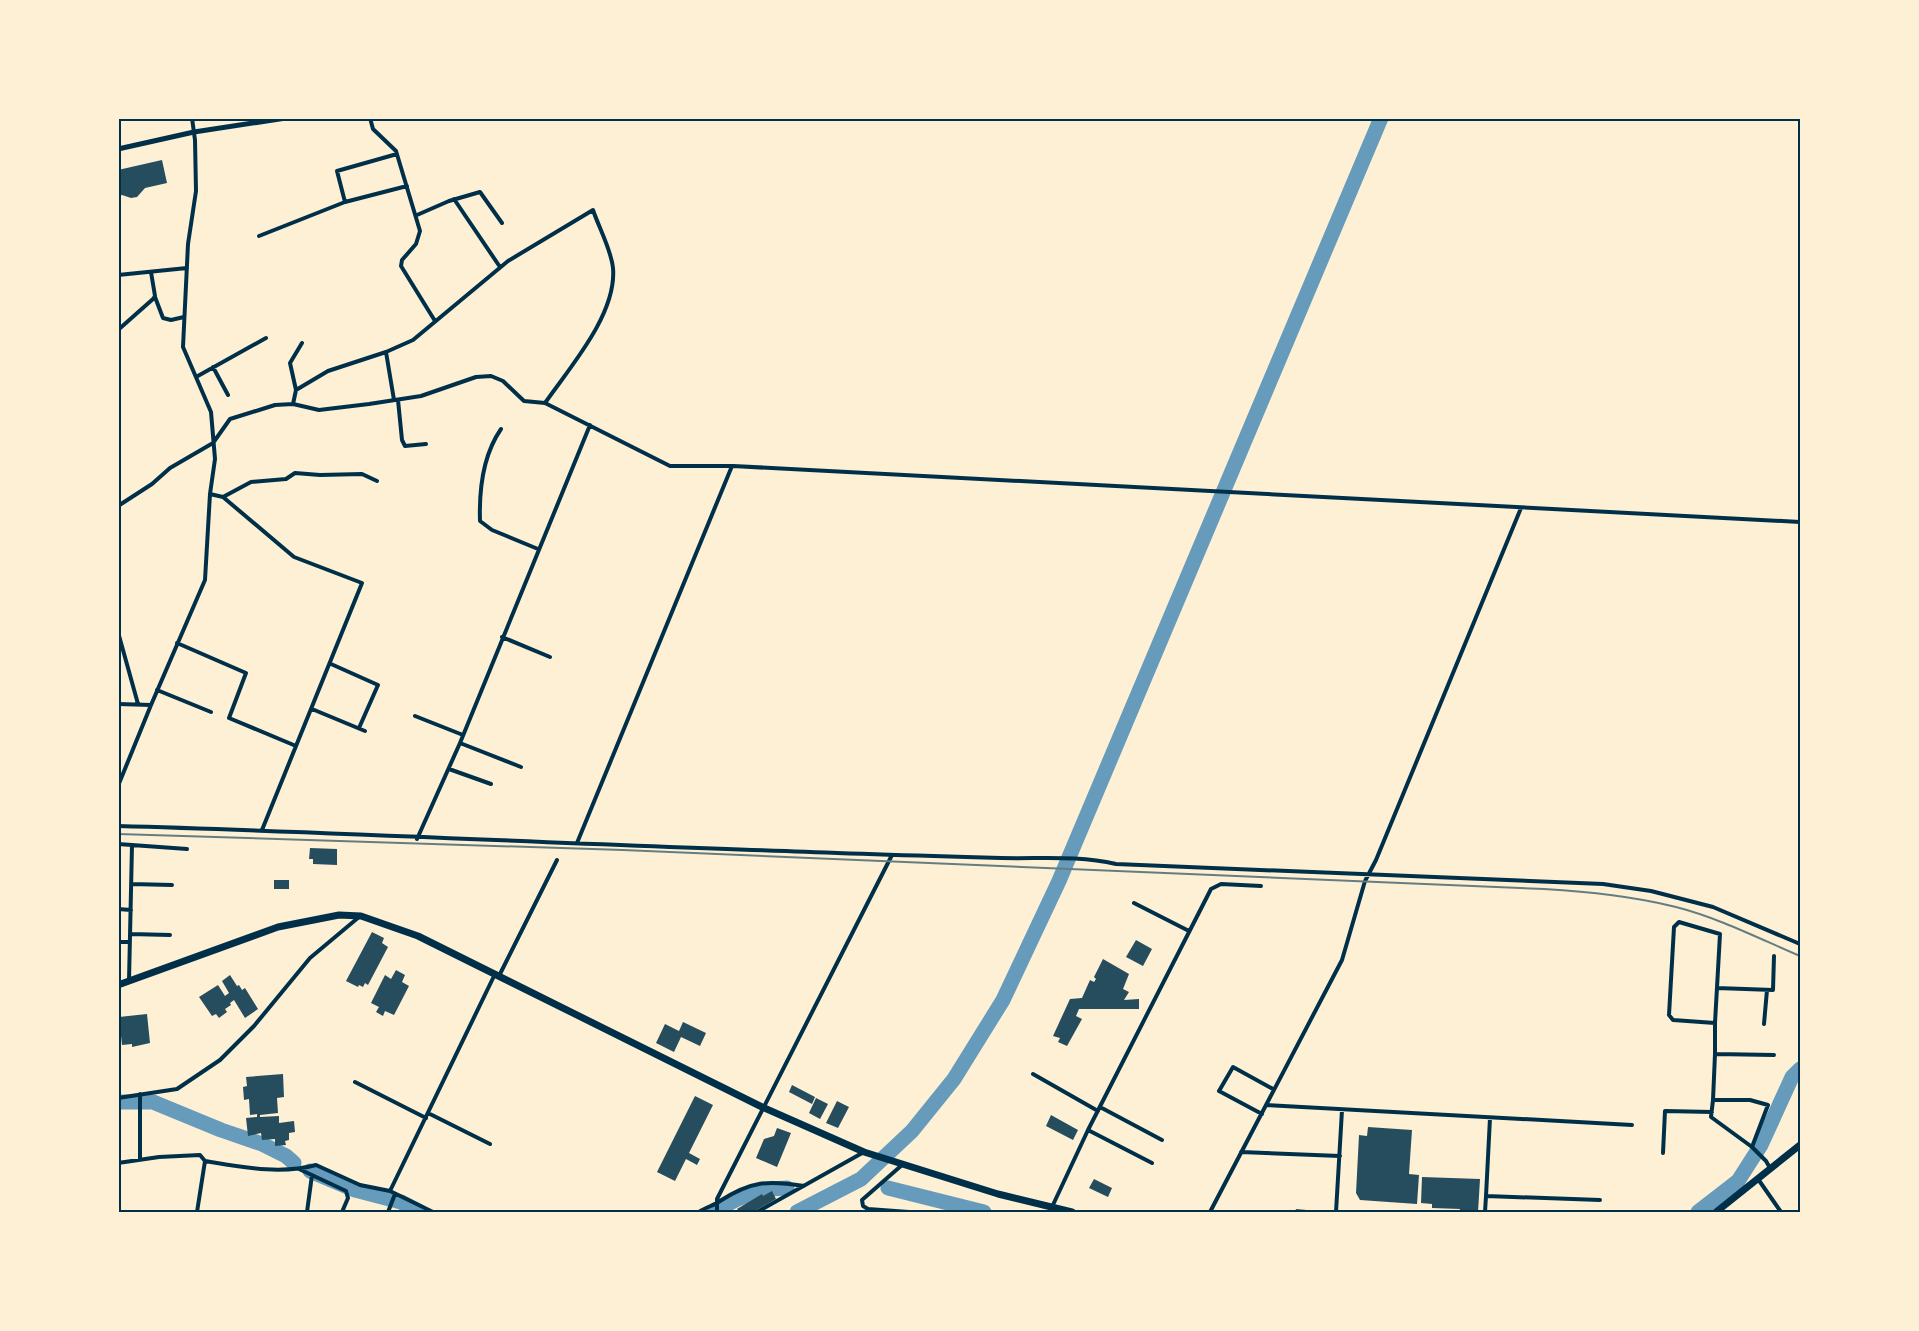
<svg xmlns="http://www.w3.org/2000/svg" width="1919" height="1331" font-family="'Varela Round',sans-serif">
  <rect width="100%" height="100%" fill="#fdf0d5"/>
  <g fill="none" stroke-linecap="round" stroke-linejoin="round">
    <path stroke="#669bbc" stroke-width="15" d="M118,1102h35l68,28 41,14 24,12 8,7
      M310,1171l45,19 46,12 19,10
      M888,1188l96,24
      M715,1212c22,-15 45,-24 72,-24
      M797,1212l64,-33 51,-48 42,-52 49,-79 56,-119 322,-763
      M1698,1212l40,-31 23,-36 31,-68 8,-8"/>
  </g>
  <path fill="#264d5e" d="M162,160l5,23 -22,5 -8,9 -6,1 -9,-3 -4,1v-26z
    M310,848l27,1v16l-24,-1v-5h-4z
    M274,880h15v9h-15z
    M372,932l12,6 -2,5 6,4 -20,38 -3,-2 -2,4 -4,-2 -1,2 -12,-6z
    M1136,940l16,9 -9,17 -17,-9z
    M1103,959l26,15 -6,15 6,3 -5,8 15,-1v10h-60l-3,7 6,3 -15,27 -9,-4 2,-4 -7,-2 17,-37 12,-1 8,-18 4,2 2,-3 -2,-2z
    M396,970l9,5 -3,7 7,4 -15,29 -9,-4 -2,5 -7,-4 3,-5 -8,-4 14,-28 6,4z
    M230,975l7,11 2,-1 3,5 3,-2 13,21 -13,9 -11,-18 -4,3 1,2 -6,4 2,3 -8,6 -3,-4 -4,2 -13,-19 19,-12 7,11 4,-3 -7,-12z
    M147,1014l3,29 -18,4v-3l-10,1 -3,-28z
    M683,1022l23,11 -6,13 -19,-9 -7,15 -18,-9 9,-19 14,7z
    M283,1074l1,23 -7,1 1,15 -18,2v2l19,-1v7l15,-2 1,11 -6,1v7l-4,1 1,4 -11,1v-7l-13,1 -1,-7 -13,3 -2,-18 11,-1v-3l-7,1 -1,-16 -5,1 -1,-13 4,-1 -1,-9z
    M792,1085l23,12 -3,7 -23,-12z
    M695,1096l18,9 -24,48 11,6 -3,6 -11,-6 -11,22 -18,-9z
    M816,1098l12,6 -8,15 -11,-6z
    M837,1101l12,6 -11,21 -12,-5z
    M1051,1115l27,15 -5,10 -27,-14z
    M1368,1127l44,3 -3,44 10,1 -2,29 -57,-4 -4,-7 3,-58 8,1z
    M777,1128l14,5 -14,34 -21,-9 8,-19 10,-3z
    M1422,1177l58,2 -2,33h-19l1,-3 -28,-1v-4l-11,-1z
    M1094,1179l18,9 -4,9 -19,-9z
    M772,1191l4,8 -23,13h-14l-2,-3 25,-15 1,2z
    M1296,1209l22,2v1h-23z"/>
  <g fill="none" stroke-linecap="round" stroke-linejoin="round">
    <path stroke="#003049" stroke-width="4" d="M370,118l3,11 23,22 24,80 -4,13 -14,16 -1,6 34,55
      M454,199l46,68
      M345,202l-8,-31 60,-17
      M417,215l32,-14 31,-9 22,31
      M259,236l86,-34 62,-16
      M118,275l69,-7
      M155,297l8,21 8,2 13,-3
      M118,330l35,-31 2,-3 -4,-24
      M386,352l8,48
      M213,367l15,28
      M196,377l70,-39
      M296,390l32,-19 58,-19 27,-12 95,-79 85,-51c6,18 18,39 20,58 4,46 -43,99 -68,135
      M398,400l4,40 3,6 21,-2
      M293,404l26,6 50,-6 52,-8 55,-19 15,-1 12,5 21,20 21,2 125,63h63l1067,56
      M501,429c-18,26 -22,61 -21,92l12,9 46,19
      M210,494l13,3 71,60 68,26 -100,247
      M223,497l28,-15 35,-3 9,-6 25,2 42,-1 15,7
      M118,506l34,-22 18,-16 43,-25 17,-24 45,-14 18,-1 3,-14 -6,-27 12,-20
      M118,632l20,72
      M502,637l48,20
      M177,643l69,30 -17,45 67,28
      M331,664l47,21 -19,43
      M157,690l54,22
      M118,704l33,1
      M312,709l53,22
      M415,716l48,19
      M460,743l61,24
      M449,769l42,15
      M118,786l33,-81 54,-125 5,-86 5,-35 -4,-47 -28,-65 5,-103 8,-53 -1,-51 -3,-22
      M118,826c223,6 445,18 668,25 71,3 143,5 215,7 40,1 76,-3 115,6l487,20 48,7 62,16 87,37
      M417,839l43,-96 130,-318
      M577,843l155,-377
      M118,844l69,5
      M131,884l41,1
      M1134,903l55,28
      M118,909l13,1
      M1679,922l41,12 -5,89 -42,-3 -4,-5 5,-88z
      M130,934l40,1
      M118,942h12
      M499,976l58,-116
      M129,981l3,-136
      M1717,988l56,2 1,-34
      M1715,1023v31l59,1
      M1764,1024l3,-34
      M1033,1074l65,37
      M355,1082l71,36
      M118,1098l59,-9 43,-29 34,-34 56,-68 49,-41
      M1713,1100l-2,17 41,30 16,-42 -18,-5h-37l2,-46
      M1267,1105l365,20
      M1100,1107l62,33
      M428,1113l62,31
      M1262,1114l-43,-23 14,-24 40,22
      M1088,1130l64,33
      M1752,1147l14,14 4,7
      M1241,1152l99,4
      M1663,1153l2,-42 47,1
      M140,1160v-66
      M118,1163l41,-6 41,-2 5,6c37,6 75,14 111,4l44,20 30,6 43,21h11
      M902,1165l-40,35 1,6 5,3 41,3
      M299,1169l47,22 2,7 -6,14
      M1758,1179l23,33
      M390,1191l105,-217
      M1486,1196l4,-78
      M1052,1207l36,-77 123,-241 10,-5 40,2
      M197,1212l8,-51
      M307,1212l5,-37
      M388,1212l7,-18
      M699,1212c7,-5 14,-6 21,-11 31,-20 48,-21 84,-15
      M717,1212v-13l175,-344
      M757,1212l107,-60
      M1210,1212l132,-252 23,-79 11,-21 145,-352
      M1336,1212l6,-102
      M1485,1212l1,-16 114,4"/>
    <path stroke="#003049" stroke-width="5" d="M118,149l76,-17 92,-14"/>
    <path stroke="#003049" stroke-width="7" d="M118,985l160,-58 61,-12 22,1 57,20 344,171 102,45 134,42 74,18
      M1716,1212l84,-67"/>
    <path stroke="#657d81" stroke-width="2" d="M118,834l505,16 921,39c45,3 88,7 132,18 43,11 84,32 124,49"/>
  </g>
  <rect width="1919" height="1331" fill="none" stroke="#fdf0d5" stroke-width="240"/>
  <rect x="120" y="120" width="1679" height="1091" fill="none" stroke="#003049" stroke-width="2"/>
</svg>
